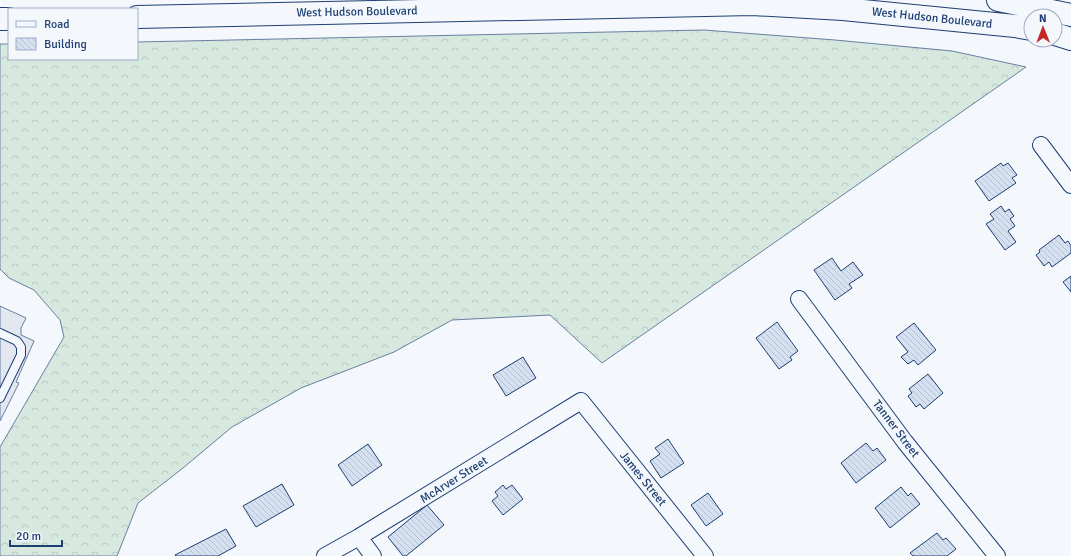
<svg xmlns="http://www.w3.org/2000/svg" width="1071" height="556" font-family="Signika,sans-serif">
  <defs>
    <pattern id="forest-crowns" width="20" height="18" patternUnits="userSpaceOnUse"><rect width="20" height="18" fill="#d7e8df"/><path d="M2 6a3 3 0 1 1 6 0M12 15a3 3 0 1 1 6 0" fill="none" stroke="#b8c8c3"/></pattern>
    <pattern id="building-back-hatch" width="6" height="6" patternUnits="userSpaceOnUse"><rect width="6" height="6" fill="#d5e0f0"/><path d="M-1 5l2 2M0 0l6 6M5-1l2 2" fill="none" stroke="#b6c1d1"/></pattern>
  </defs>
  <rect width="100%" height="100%" fill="#f4f7fb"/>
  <path fill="url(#forest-crowns)" stroke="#687fa3" d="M704,30l131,10 117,11 74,16 -424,296 -52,-48 -98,5 -58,32 -93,36 -69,39 -49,41 -45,35 -21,53h-117v-109l64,-110 -4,-17 -26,-30 -25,-12 -9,-9v-225h9v15h128v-17z"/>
  <path fill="#e3e8f0" stroke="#687fa3" d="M0,306l26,12 -5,10v7l13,6 -18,41 3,1 -19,38z"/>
  <path fill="url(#building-back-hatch)" stroke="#1d3f73" d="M1001,163l2,3 5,-3 9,12 -5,3 4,5 -27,18 -14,-20z
    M1001,206l4,6 4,-3 5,7 -4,3 5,7 -7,5 8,11 -11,8 -19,-26 8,-5 -4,-5z
    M1059,235l6,8 3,-2 3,5v7l-19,14 -3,-5 -5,4 -8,-11 4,-3 -1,-2z
    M832,258l9,13 12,-9 10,13 -14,9 3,4 -17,12 -21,-30z
    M1071,276v16l-8,-10z
    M777,322l21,29 -8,6 2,3 -13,9 -23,-31z
    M914,323l22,27 -18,15 -4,-5 -6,4 -7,-7 7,-5 -12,-15z
    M523,357l13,21 -30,18 -13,-21z
    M928,374l15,19 -19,16 -4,-5 -4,3 -8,-11 4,-3 -3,-4z
    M668,439l16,24 -23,15 -11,-17 10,-7 -5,-6z
    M866,443l7,8 4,-3 9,12 -30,23 -15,-20z
    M368,444l14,21 -30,21 -14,-21z
    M282,484l12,21 -38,22 -13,-21z
    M503,485l3,4 6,-4 11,14 -20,16 -11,-14 6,-5 -3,-4z
    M901,487l7,9 3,-3 9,11 -30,24 -15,-20z
    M708,493l15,21 -17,12 -15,-21z
    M427,505l17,20 -38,31h-3l-15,-19z
    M226,529l10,17 -18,10h-42l-1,-1z
    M937,533l6,7 3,-2 10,11 -9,7h-34l-3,-3z"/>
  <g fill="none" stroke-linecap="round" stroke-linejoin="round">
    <g stroke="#1d3f73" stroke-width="10">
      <path id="lane" d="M0,333l17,8 4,6v8l-21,43"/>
    </g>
    <g stroke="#1d3f73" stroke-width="18">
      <path id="street" d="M1041,145l30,40
        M799,299l106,143 92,114
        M359,537l14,19
        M325,556l34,-19 222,-136 124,155"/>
    </g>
    <g stroke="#1d3f73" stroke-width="24">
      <path id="secondary" d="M998,0l73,15
        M137,17l615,-13 91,5 172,17 16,3
        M0,19h9
        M1055,34l16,5"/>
    </g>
    <use href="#lane" stroke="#f4f7fb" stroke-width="8"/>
    <use href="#street" stroke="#f4f7fb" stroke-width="16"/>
    <use href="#secondary" stroke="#f4f7fb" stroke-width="22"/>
  </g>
  <g text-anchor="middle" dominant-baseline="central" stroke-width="3" stroke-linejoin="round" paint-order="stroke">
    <g font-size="12" fill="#1d3f73" stroke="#f4f7fb">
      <text transform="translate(357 12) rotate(-1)">West Hudson Boulevard</text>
      <text transform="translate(932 18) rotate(6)">West Hudson Boulevard</text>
      <text transform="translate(896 429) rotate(53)">Tanner Street</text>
      <text transform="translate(643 479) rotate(51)">James Street</text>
      <text transform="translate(454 480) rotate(-32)">McArver Street</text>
    </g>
  </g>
  <rect x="8" y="8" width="130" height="52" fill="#f4f7fb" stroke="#9eadc5"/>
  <rect x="16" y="21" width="20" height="6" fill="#f4f7fb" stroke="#9eadc5"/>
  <text x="44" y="28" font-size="12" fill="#1d3f73">Road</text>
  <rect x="16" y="38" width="20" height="12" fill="url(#building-back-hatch)" stroke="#9eadc5"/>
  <text x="44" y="48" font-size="12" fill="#1d3f73">Building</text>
  <g transform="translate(1043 28) rotate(359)"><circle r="19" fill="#f4f7fb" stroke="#9eadc5"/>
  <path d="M0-3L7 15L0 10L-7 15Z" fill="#c62828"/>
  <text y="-6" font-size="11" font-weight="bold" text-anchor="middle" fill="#1d3f73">N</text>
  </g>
  <path d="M10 540v6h52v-6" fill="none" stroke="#1d3f73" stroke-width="2"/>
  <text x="16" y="540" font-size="12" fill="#1d3f73" stroke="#f4f7fb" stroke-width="3" paint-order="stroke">20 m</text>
</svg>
